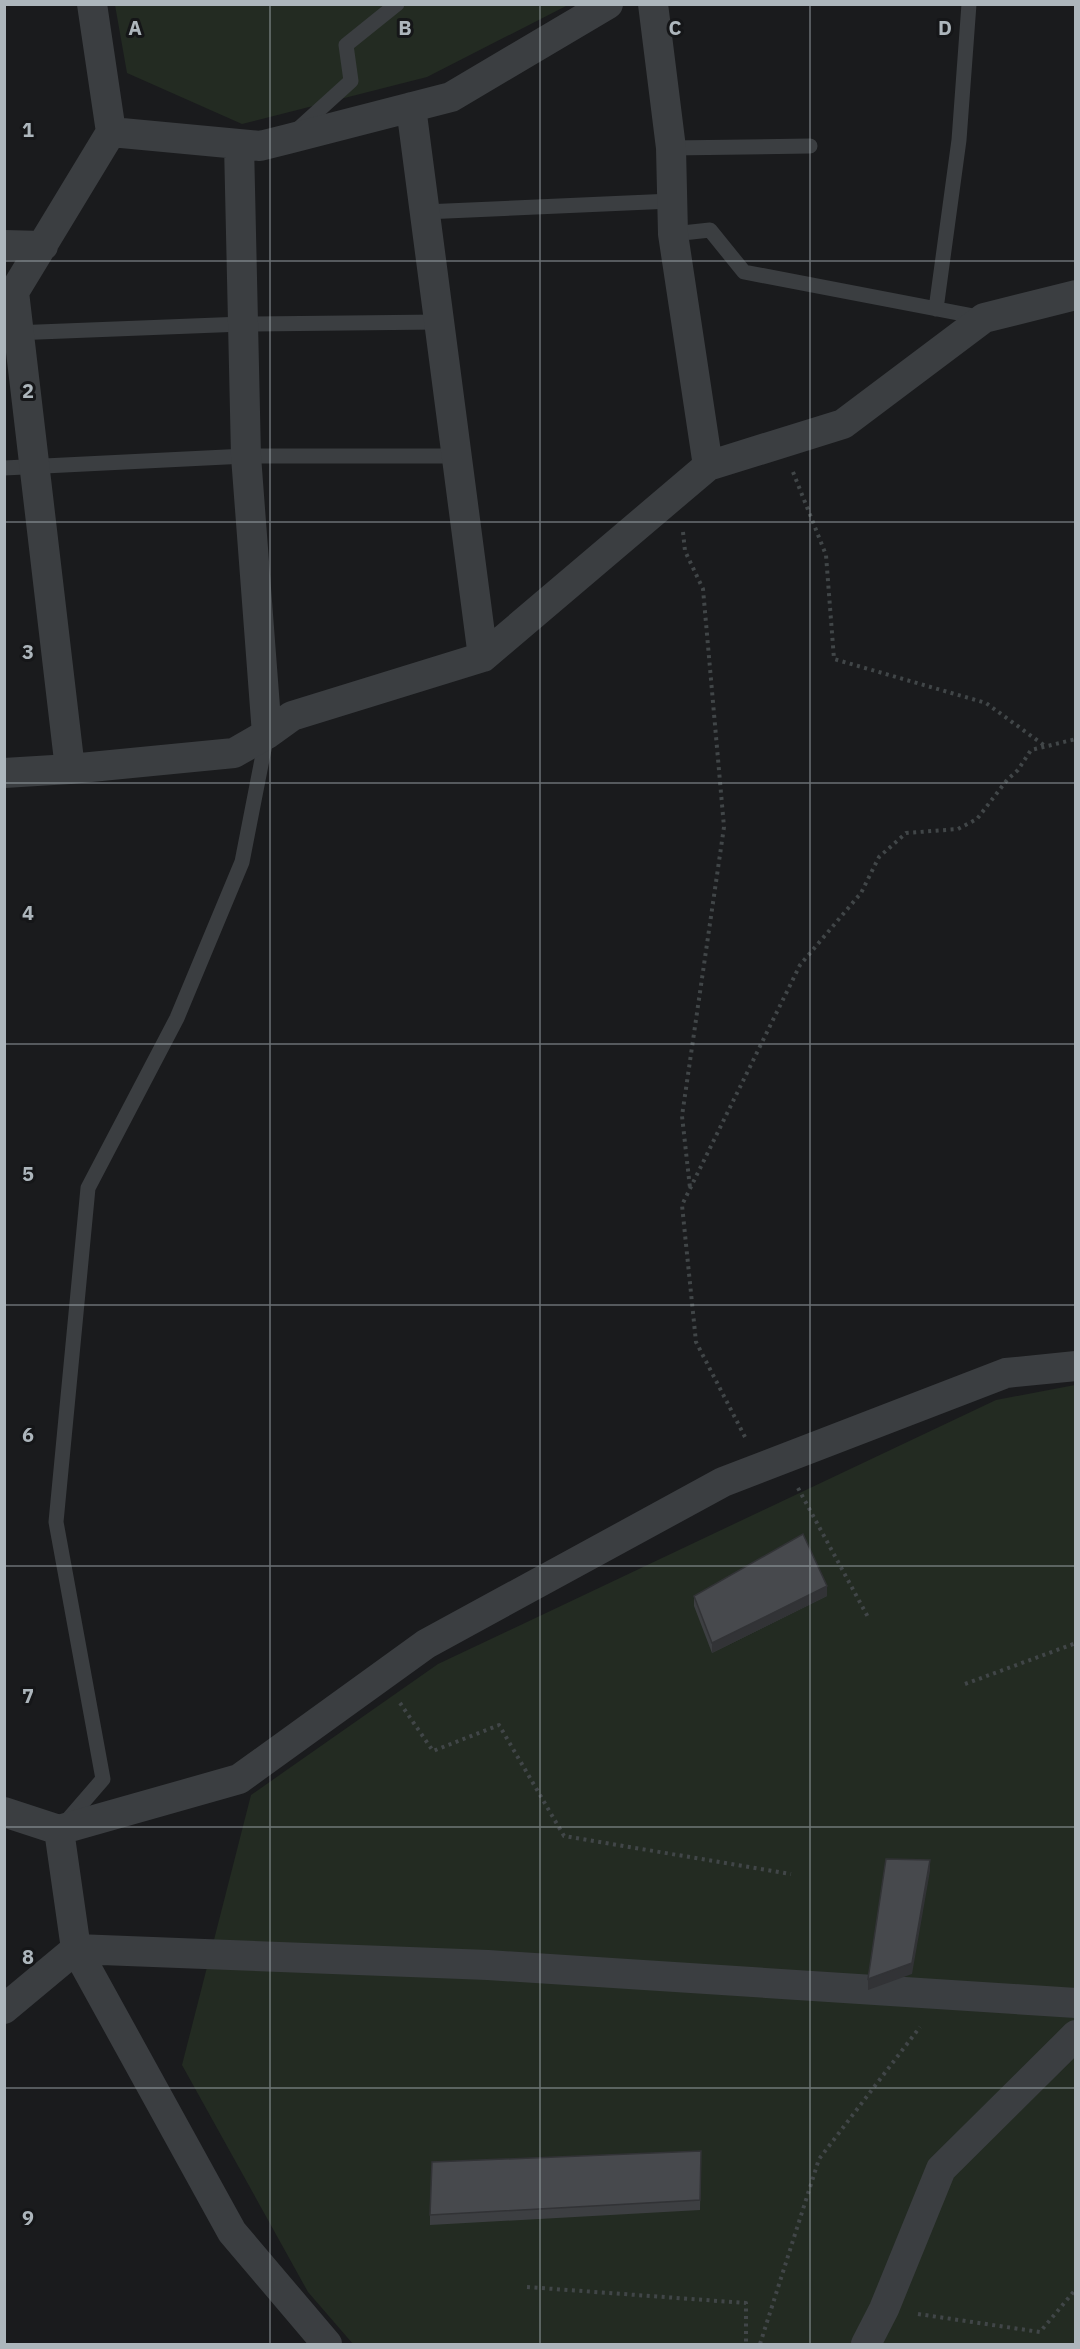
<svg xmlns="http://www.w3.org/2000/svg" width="1080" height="2349" font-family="'IBM Plex Sans',sans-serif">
  <rect width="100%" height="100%" fill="#1a1b1d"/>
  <path fill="#232b22" d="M115,5h453l-141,72 -185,47 -115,-51z
    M1075,1385v959h-722l-45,-52 -126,-227 69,-270 187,-131 558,-264z"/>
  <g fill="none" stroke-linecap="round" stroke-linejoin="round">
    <path stroke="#414648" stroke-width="4" stroke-dasharray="3 4.5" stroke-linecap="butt" d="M793,472l33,83 8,104 152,44 59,43
      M683,532l2,19 18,38 21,238 -42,289 8,72
      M745,1437l-49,-95 -14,-137 118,-240 61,-72 18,-36 27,-24 52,-4 19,-10 30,-39 11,-10 13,-20 45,-11
      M798,1488l71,131
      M965,1684l111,-41
      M400,1703l33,48 66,-26 65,111 227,38
      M527,2287l219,16v41
      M918,2314l122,18 36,-43
      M760,2344l59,-185 101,-132"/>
    <path stroke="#3b3e41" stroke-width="15" d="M297,130l54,-49 -5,-36 51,-41
      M671,148l139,-2
      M424,212l248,-11
      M673,234l37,-4 34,42 240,46
      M936,309l23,-169 10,-136
      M13,333l230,-9 196,-2
      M4,468l242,-12h211
      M65,1823l38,-44 -47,-257 32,-334 89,-170 65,-156 25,-128"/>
    <path stroke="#3b3e41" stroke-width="30" d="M92,4l19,128 149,14 28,-7 163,-42 157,-93
      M653,4l18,144 2,86 35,232
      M411,107l72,550
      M239,144l7,312 21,278
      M4,245l39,1
      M70,769l-56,-477 97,-160
      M4,773l66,-4 164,-16 33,-19 25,-18 191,-59 225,-191 135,-42 141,-106 92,-23
      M4,1812l55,18 17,119 412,16 588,38
      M59,1830l180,-51 187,-135 297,-162 283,-109 70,-7
      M4,2009l72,-60 156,283 95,112
      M866,2344l18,-35 57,-140 135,-134"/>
  </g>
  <path fill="#3d3f42" d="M694,1596h133l-115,57 -18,-47z
    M701,2151l-1,59 -270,15v-10z"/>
  <path fill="#323336" d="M827,1586v10l-115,57v-10z
    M930,1860v11l-18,103 -44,16v-11z"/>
  <path fill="#47494d" stroke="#323336" stroke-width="1.5" d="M803,1534l24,52 -115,57 -18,-47z
    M886,1859l44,1 -18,103 -44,16z
    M701,2151l-1,49 -270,15 2,-53z"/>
  <path fill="none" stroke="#adb6bc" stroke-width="1.5" stroke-opacity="0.55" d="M270,4v2340M540,4v2340M810,4v2340M4,261h1072M4,522h1072M4,783h1072M4,1044h1072M4,1305h1072M4,1566h1072M4,1827h1072M4,2088h1072"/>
  <g font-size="20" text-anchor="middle" font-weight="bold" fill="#adb6bc" stroke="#151618" stroke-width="6" stroke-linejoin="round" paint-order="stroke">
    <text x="135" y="35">A</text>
    <text x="405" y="35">B</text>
    <text x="675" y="35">C</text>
    <text x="945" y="35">D</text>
    <text x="28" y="137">1</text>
    <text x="28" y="398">2</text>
    <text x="28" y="659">3</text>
    <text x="28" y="920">4</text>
    <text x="28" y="1181">5</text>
    <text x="28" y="1442">6</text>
    <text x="28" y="1703">7</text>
    <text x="28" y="1964">8</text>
    <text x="28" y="2225">9</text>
  </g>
  <rect width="1080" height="2349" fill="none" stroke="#adb6bc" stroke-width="12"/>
</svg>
